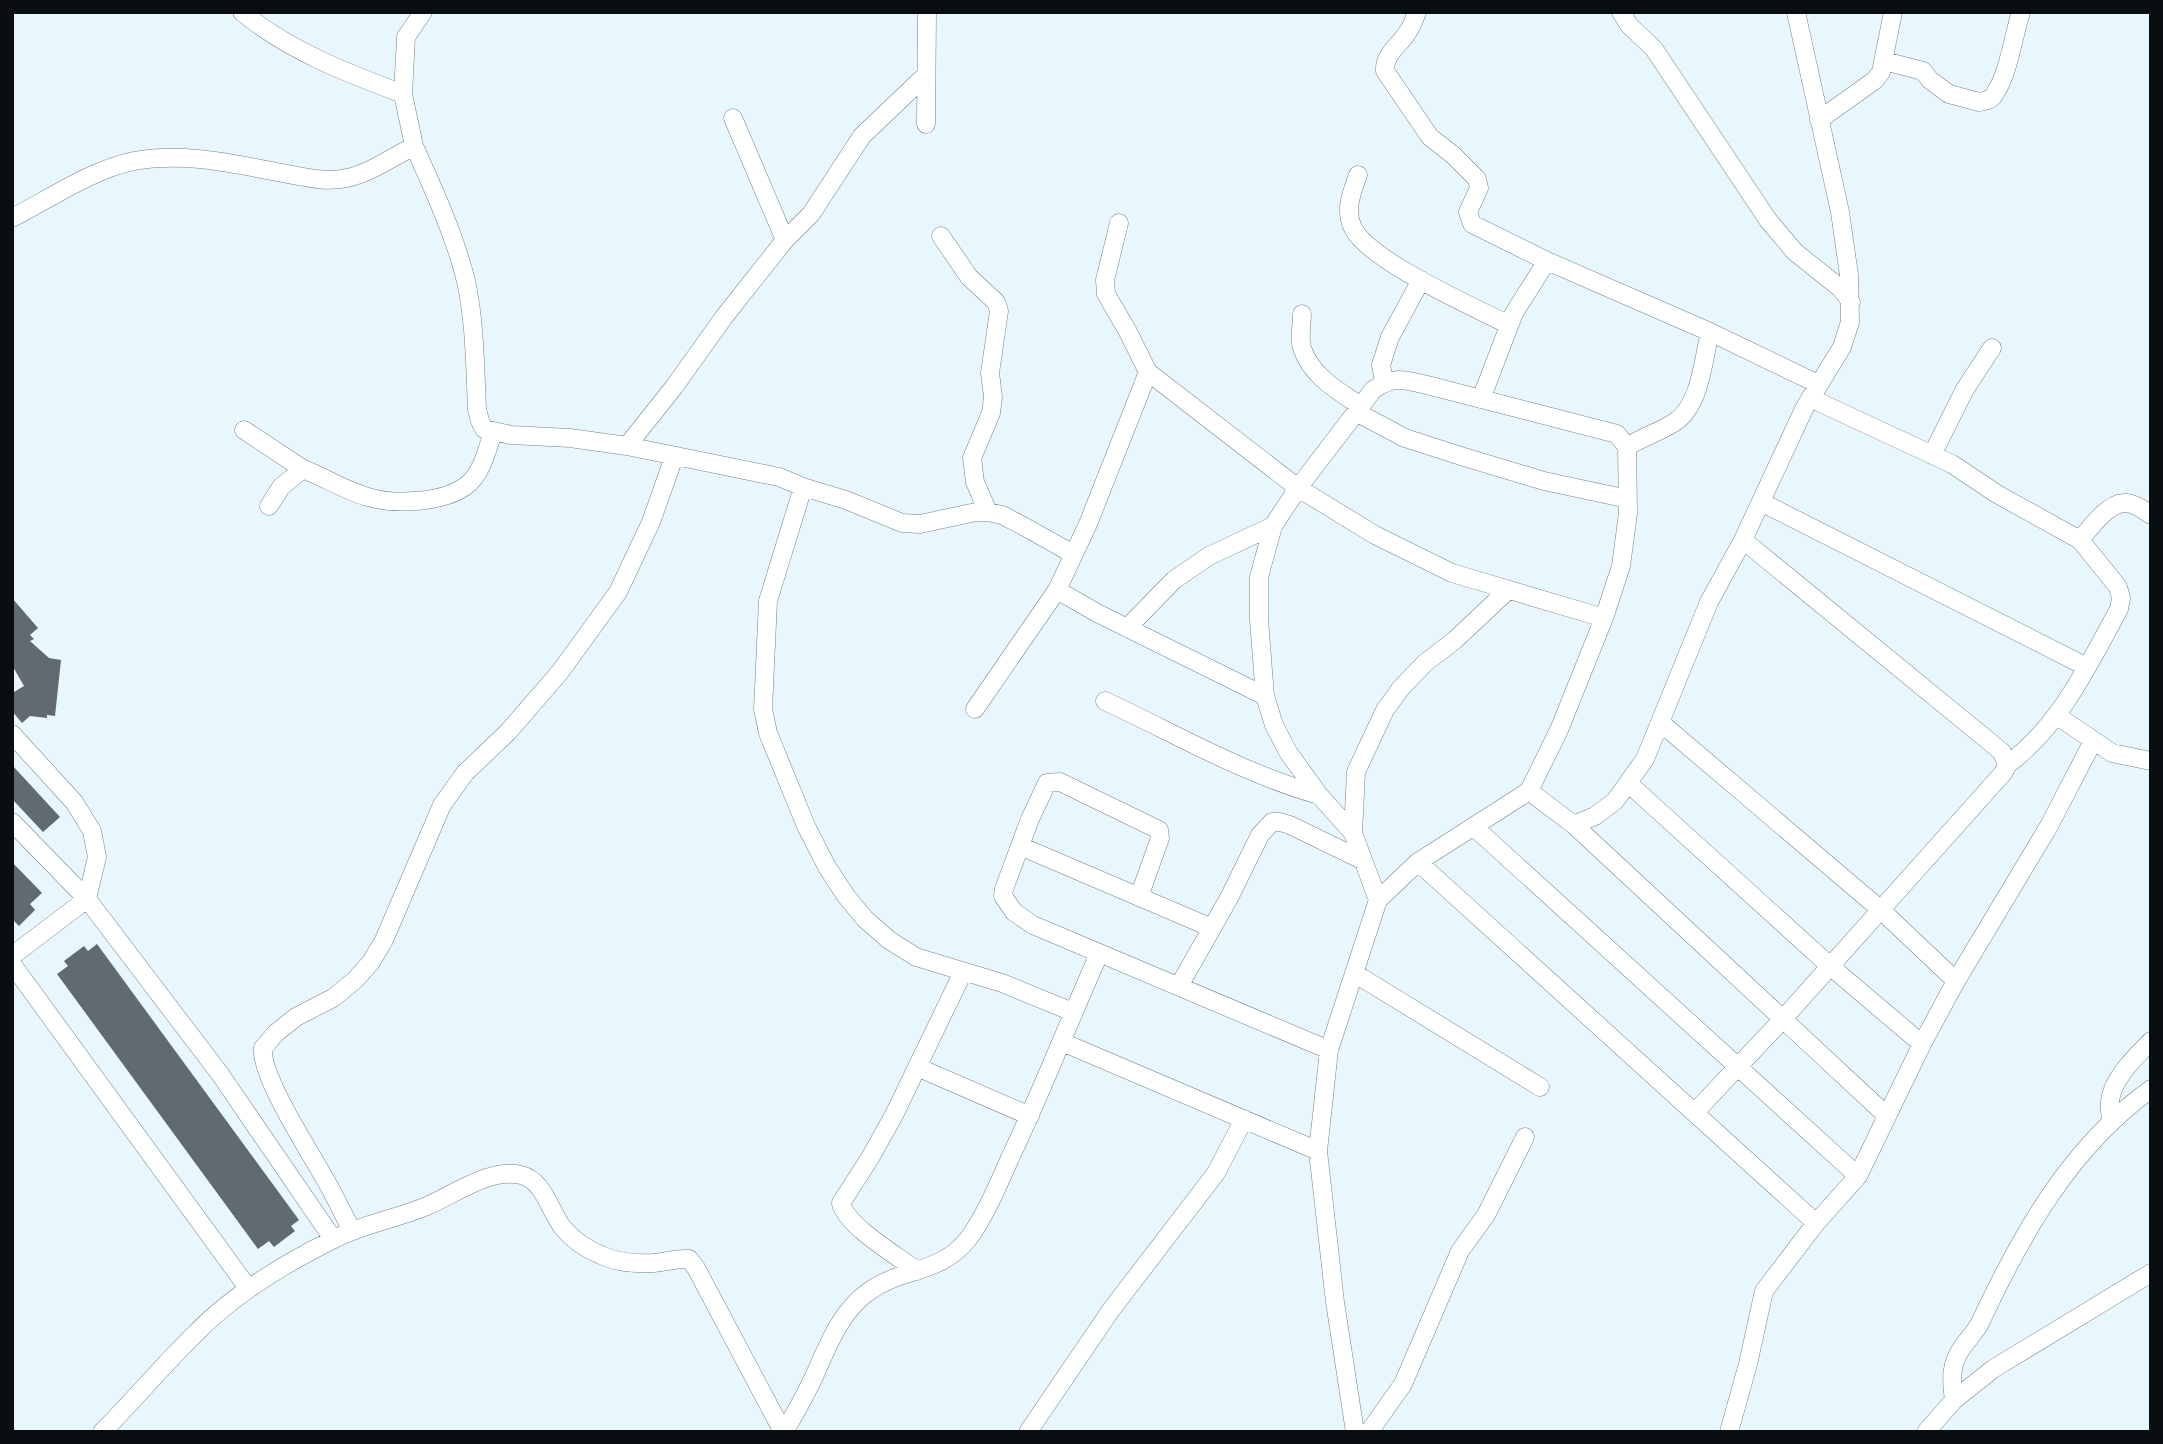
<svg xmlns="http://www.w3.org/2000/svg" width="2163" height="1444" font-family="Commissioner,sans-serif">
  <rect width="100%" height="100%" fill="#e8f7fe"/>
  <path fill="#616973" d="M12,598l26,30 -8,7 4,4 -4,2 19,17 12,2 -6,56 -8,-1v3l-17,-2 -8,7 -10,-12 2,-19 10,-6 -12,-21z
    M12,765l48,52 -17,15 -31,-33z
    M12,862l30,31 -12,11 5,6 -16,16 -7,-7z
    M97,944l202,276 -8,6 4,5 -21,16 -5,-6 -11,8 -201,-275 11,-8 -4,-5 20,-15 4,5z"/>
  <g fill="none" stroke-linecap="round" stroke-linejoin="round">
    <g stroke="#758288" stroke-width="19">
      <path id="minor" d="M242,12c47,39 105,61 161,82
        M1417,12c-3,7 -5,15 -10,21 -8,13 -23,21 -22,38l45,66 23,18 24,24 2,9 -11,24 4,12 75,37 163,71 108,52
        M1621,12l8,13 25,24 114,171 27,32 45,36 11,14
        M1884,61l39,10 7,9 19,14 30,8c6,-1 12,-2 15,-7 15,-22 19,-58 27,-83
        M733,118l52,122
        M1819,120l56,-40 6,-8 12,-60
        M926,124l1,-112
        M414,146c19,42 41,90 52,135 9,42 9,85 11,128l3,12 4,8 27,6 59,3 57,8 152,31 24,10 43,13 56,23 18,1 56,-12h12l14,3 23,12 48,27
        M1358,175c-6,17 -14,35 -5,53 16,33 121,79 156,97
        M12,218c37,-19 81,-49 122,-57 48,-9 96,2 143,11 23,4 47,11 70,6 23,-5 46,-21 67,-32l-11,-52 3,-57 17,-25
        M1119,223l-14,57 1,14 21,36 21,42 150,116 77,47 77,38 152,45
        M941,236l28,41 27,25 3,9 -9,62 3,24 -2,16 -19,45 3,24 13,30
        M1302,314c0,10 -3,24 0,34 9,28 36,43 59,58
        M1384,382l-3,-17 9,-28 31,-57
        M1810,398l142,66 45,30 83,46 38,47 3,11 -2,11c-30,55 -59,117 -112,156
        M1481,399l33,-86 33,-52
        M1356,412l49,26 59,19 80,24 84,18
        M244,430l59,39
        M627,446l47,-59 50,-70 61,-77 26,-26 51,-78 64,-61
        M1627,447c15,-10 33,-15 48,-25 26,-18 28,-62 35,-90
        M1932,455l33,-66 27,-41
        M803,487l-35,114 -5,108 5,24 38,93 21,41 19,29 19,23 24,21 27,17 86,26 71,29
        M1761,502l326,165
        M269,506l12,-19 22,-18c21,8 43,22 65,28 26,8 76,6 99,-12 15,-12 20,-35 26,-53
        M2080,540c11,-13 27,-36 44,-37 9,-1 20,7 27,12
        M1057,590l40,23 168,83
        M1127,628l47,-48 35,-24 64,-30
        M1105,701c71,33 139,73 214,94
        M975,709l82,-119 31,-66 60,-152
        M2056,715l56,38 39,8
        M1661,723l220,187 75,71
        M12,734l62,68 18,29 5,26 -10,42 -75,57
        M1628,783l202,183 92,78
        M1529,791l45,34 312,290
        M12,822l75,77 133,175 113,165
        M1574,825l21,-9 20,-15 30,-42 64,-157 34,-62 61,-131 38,-62 8,-25 -1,-47 -9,-63 -44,-200
        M1474,827l384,349
        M1353,833l3,-61 29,-62 16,-22 24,-25 30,-23 53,-50
        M1020,846l192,82
        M1418,862l398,361
        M1139,897l21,-59 -1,-8 -99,-48 -13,1 -17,36 -26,70 -1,7 11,16 19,13 296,125
        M12,964l236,324
        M1354,973l186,114
        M1179,986l50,-88 31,-63 12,-13h8l10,3 72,35
        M1062,1042l256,109
        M917,1067l113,49
        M1695,1112l87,-92 222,-248 3,-7 -5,-13 -259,-212
        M2111,1123c0,-7 -2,-15 -1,-22 2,-22 26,-45 41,-60
        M352,1231c-9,-17 -17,-35 -27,-52 -15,-27 -65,-103 -62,-131l13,-15 20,-16 37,-19 22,-18 16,-18 13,-22 58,-135 23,-32 43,-41 52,-60 58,-80 33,-70 23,-65
        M917,1271c-19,-15 -71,-45 -76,-68l29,-45 24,-43 69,-143
        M1954,1400c-3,-21 -4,-37 10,-55 5,-7 12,-14 16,-22 41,-88 90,-176 171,-234
        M102,1432c33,-33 62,-68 95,-100 38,-39 87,-68 135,-92 30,-16 64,-21 95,-34 28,-12 62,-38 94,-31 23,5 29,37 42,53 10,12 23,21 38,27 15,7 35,9 52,8 12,-1 24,-5 36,-4l7,9 87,164
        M784,1432c9,-15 18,-31 26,-47 15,-31 28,-72 58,-93 34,-25 72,-17 101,-54 16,-22 30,-55 41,-80 32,-67 59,-137 89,-204
        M1028,1432l83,-122 105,-137 28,-54
        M1355,1432l-20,-130 -17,-151 11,-101 49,-150 40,-38 111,-71 30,-61 45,-112 17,-52 7,-53 -1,-66 -10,-13 -190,-49c-23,-5 -33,-10 -54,5l-75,98 -25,38 -14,51v43l6,76 9,29 14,27 31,43 34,38 25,67
        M1369,1432l34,-48 57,-133 26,-36 39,-78
        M1729,1432l19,-68 16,-73 52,-68 42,-47 64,-132 34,-63 93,-155 44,-85
        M1926,1432l28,-32 39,-31 158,-96"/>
    </g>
    <use href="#minor" stroke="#fff" stroke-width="18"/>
  </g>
  <rect width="2163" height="1444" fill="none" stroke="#090e10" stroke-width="28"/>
</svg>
